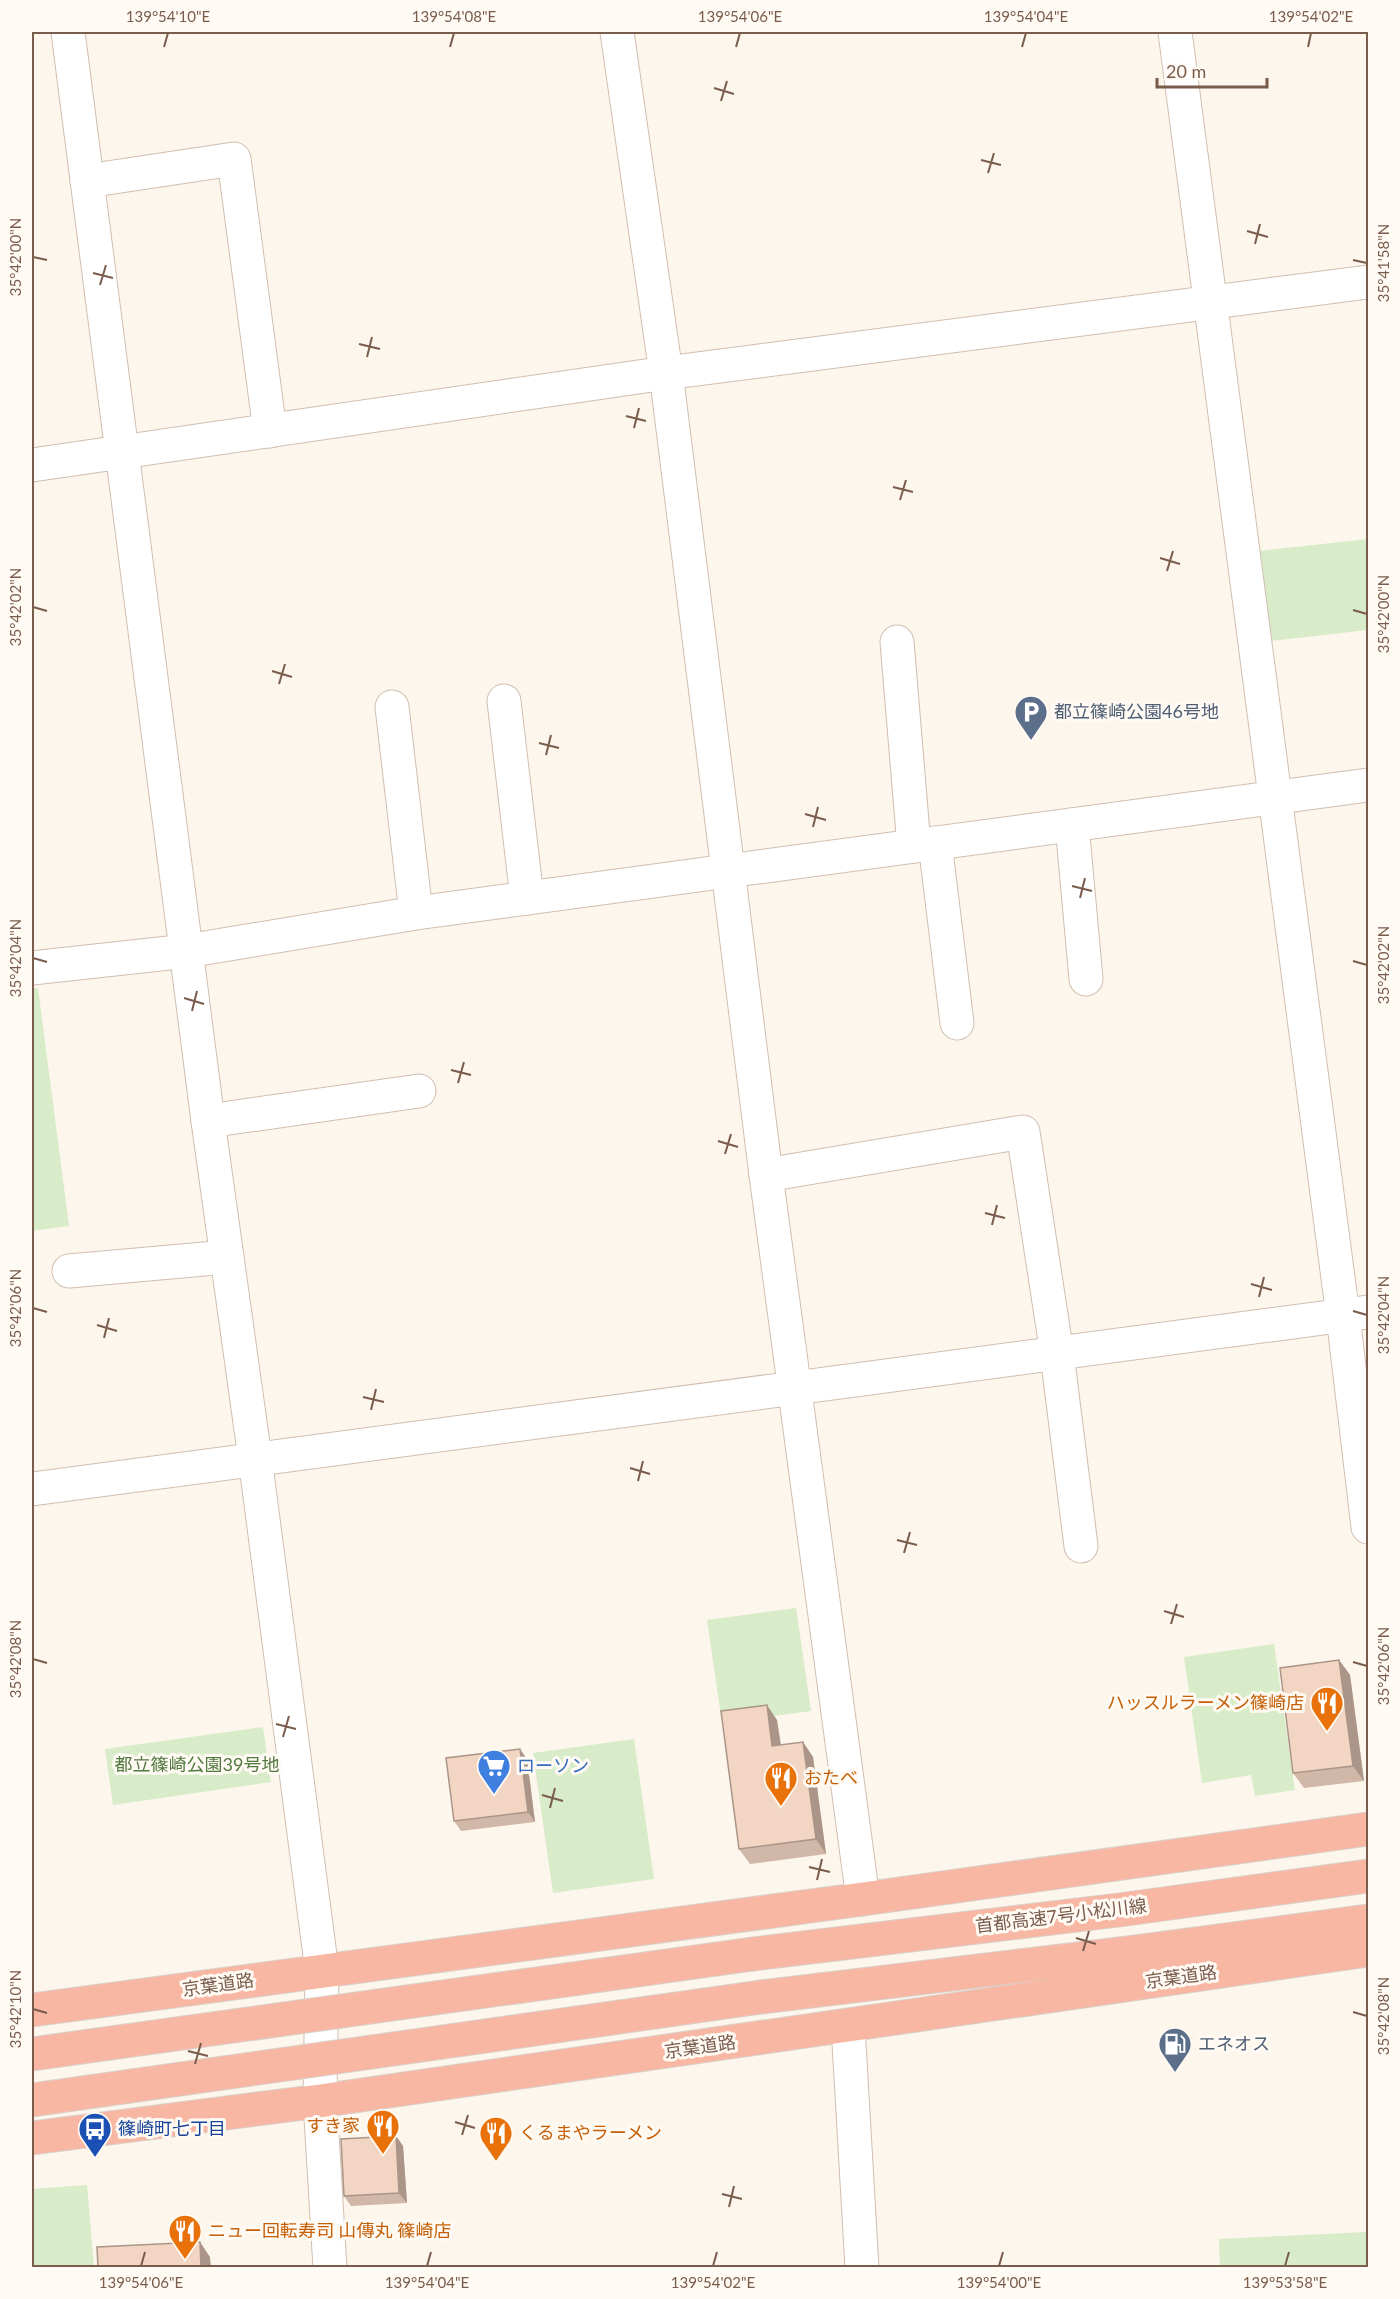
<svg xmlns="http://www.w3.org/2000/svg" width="1400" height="2299" font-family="Lato,'Noto Sans JP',sans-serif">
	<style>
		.green { fill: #d8ecc9 }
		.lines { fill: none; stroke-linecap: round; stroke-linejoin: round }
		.minor-casing { stroke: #d1beb0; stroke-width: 35 }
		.highway-casing { stroke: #dad1cd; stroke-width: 35 }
		.minor { stroke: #fff; stroke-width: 33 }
		.highway { stroke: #f7b7a3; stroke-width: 33 }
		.highway-bridge-casing { stroke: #dad1cd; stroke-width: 35; stroke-linecap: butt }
		.highway-bridge { stroke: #f7b7a3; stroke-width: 33 }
		.wall { fill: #d1b7a8 }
		.shaded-wall { fill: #aa9588 }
		.building { fill: #f3d5c3; stroke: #aa9588; stroke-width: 1.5 }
		.ticks { fill: none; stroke: #7a5c4d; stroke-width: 2 }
		.labels { text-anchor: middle; stroke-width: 6; stroke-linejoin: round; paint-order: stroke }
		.service-label { font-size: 18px; fill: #4e5e75; stroke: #fffaf3; text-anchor: start }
		.food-label { font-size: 18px; fill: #c56008; stroke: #fffaf3; text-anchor: start }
		.park-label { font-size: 18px; fill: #537a41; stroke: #fffaf3 }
		.shop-label { font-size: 18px; fill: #366cbe; stroke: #fffaf3; text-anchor: start }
		.street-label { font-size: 18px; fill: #7a5c4d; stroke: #fffaf3 }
		.transit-label { font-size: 18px; fill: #164399; stroke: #fffaf3; text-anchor: start }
		.neatline { fill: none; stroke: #7a5c4d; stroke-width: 2 }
		.ticks-label { font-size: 15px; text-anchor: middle; fill: #7a5c4d }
	</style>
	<rect width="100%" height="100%" fill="#fdf6ec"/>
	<g class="green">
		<path d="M 1368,539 L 1368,630 L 1269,641 L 1258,551 Z"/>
		<path d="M 38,988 L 69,1226 L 32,1231 L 32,989 Z"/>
		<path d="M 796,1608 L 811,1711 L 722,1723 L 707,1620 Z"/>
		<path d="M 1274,1644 L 1295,1790 L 1255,1796 L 1251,1775 L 1202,1783 L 1184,1657 Z"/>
		<path d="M 263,1727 L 271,1782 L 113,1805 L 105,1749 Z"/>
		<path d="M 634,1739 L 654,1879 L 553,1893 L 533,1753 Z"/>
		<path d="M 87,2185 L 94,2267 L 32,2267 L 32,2189 Z"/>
		<path d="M 1368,2232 L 1368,2267 L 1220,2267 L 1219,2239 Z"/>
	</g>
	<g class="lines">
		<defs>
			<g id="minor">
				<path d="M 68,32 L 208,1121 L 255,1458 L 322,1971 L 320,2101 L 330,2268"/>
				<path d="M 617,32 L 666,373 L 766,1175 L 863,1899"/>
				<path d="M 1175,32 L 1343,1316 L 1368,1527"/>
				<path d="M 87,181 L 234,159 L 270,431"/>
				<path d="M 32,465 L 666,373 L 1368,282"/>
				<path d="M 897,642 L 914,846"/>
				<path d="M 504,701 L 527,898"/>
				<path d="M 392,707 L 416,913"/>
				<path d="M 1072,825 L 1086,979"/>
				<path d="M 935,843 L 957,1023"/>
				<path d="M 32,968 L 187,951 L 416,913 L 1368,785"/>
				<path d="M 208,1121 L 419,1091"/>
				<path d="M 766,1175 L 1023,1132 L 1057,1354 L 1081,1546"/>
				<path d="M 69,1271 L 227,1257"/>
				<path d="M 32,1489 L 1368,1312"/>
				<path d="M 848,2026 L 862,2268"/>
			</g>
			<g id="highway">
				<path d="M 753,1954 L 1119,1910 L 1368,1876"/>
				<path d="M 761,1997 L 1128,1953 L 1368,1921"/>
				<path d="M 32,2010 L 863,1899 L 1368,1829"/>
				<path d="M 32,2138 L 320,2101 L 1368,1950"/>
			</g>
		</defs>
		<use href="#minor" class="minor-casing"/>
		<use href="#highway" class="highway-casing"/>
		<use href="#minor" class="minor"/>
		<use href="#highway" class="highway"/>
		<defs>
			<g id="highway-bridge">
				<path d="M 32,2054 L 753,1954"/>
				<path d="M 32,2100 L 761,1997"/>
			</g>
		</defs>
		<use href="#highway-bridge" class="highway-bridge-casing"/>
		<use href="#highway-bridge" class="highway-bridge"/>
	</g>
	<g class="wall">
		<path d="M 1339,1660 L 1350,1675 L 1364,1781 L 1304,1788 L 1293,1773 Z"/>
		<path d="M 777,1720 L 781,1745 L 803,1742 L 813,1757 L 826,1854 L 750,1864 L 739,1849 Z"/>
		<path d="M 527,1759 L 535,1822 L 461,1831 L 454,1821 Z"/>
		<path d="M 396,2136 L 403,2146 L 407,2203 L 351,2206 L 344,2196 Z"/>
	</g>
	<g class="shaded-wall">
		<path d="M 1339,1660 L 1350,1675 L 1364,1781 L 1353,1766 Z"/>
		<path d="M 767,1705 L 777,1720 L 783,1761 L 772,1746 Z"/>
		<path d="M 803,1742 L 813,1757 L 826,1854 L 816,1839 Z"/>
		<path d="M 520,1749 L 527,1759 L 535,1822 L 528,1812 Z"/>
		<path d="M 396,2136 L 403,2146 L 407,2203 L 399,2193 Z"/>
		<path d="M 200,2242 L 210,2257 L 211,2268 L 201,2268 Z"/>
	</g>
	<g class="building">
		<path d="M 1339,1660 L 1353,1766 L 1293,1773 L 1280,1668 Z"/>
		<path d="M 767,1705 L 772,1746 L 803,1742 L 816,1839 L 739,1849 L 721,1711 Z"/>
		<path d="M 520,1749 L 528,1812 L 454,1821 L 446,1758 Z"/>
		<path d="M 396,2136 L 399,2193 L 344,2196 L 341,2139 Z"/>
		<path d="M 200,2242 L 201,2268 L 98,2268 L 97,2247 Z"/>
	</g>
	<path class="ticks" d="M 164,47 L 168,33M 450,47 L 454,33M 736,47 L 740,33M 1022,47 L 1026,33M 1308,47 L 1311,33M 714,88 L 734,94M 721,101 L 727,81M 981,160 L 1001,165M 988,173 L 994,153M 1247,231 L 1268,237M 1255,244 L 1260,224M 33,257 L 47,260M 1353,260 L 1367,263M 93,273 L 113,278M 100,285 L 106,265M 359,344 L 380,349M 367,357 L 372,337M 626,416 L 646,421M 634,428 L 639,408M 893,487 L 913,492M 900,500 L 906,480M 1160,558 L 1180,564M 1167,571 L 1173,551M 33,607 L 47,611M 1353,610 L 1367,614M 272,671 L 292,677M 279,684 L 285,664M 539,743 L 559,748M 546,755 L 551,735M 805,814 L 826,820M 813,827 L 818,807M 1072,886 L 1092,891M 1080,898 L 1085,878M 33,958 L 47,962M 1353,961 L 1367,965M 184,998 L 204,1004M 192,1011 L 197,991M 451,1070 L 471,1075M 458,1083 L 464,1062M 718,1141 L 738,1147M 725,1154 L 731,1134M 985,1213 L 1005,1218M 992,1225 L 997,1205M 1251,1284 L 1272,1290M 1259,1297 L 1264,1277M 33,1308 L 47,1312M 1353,1311 L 1367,1315M 97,1325 L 117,1331M 104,1338 L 109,1318M 363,1397 L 384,1402M 371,1410 L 376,1389M 630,1468 L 650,1474M 638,1481 L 643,1461M 897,1540 L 917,1545M 904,1553 L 910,1532M 1164,1611 L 1184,1617M 1171,1624 L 1177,1604M 33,1659 L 47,1663M 1353,1662 L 1367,1666M 276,1724 L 296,1729M 283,1737 L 289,1716M 542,1795 L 563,1801M 550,1808 L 555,1788M 809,1867 L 830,1872M 817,1880 L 822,1859M 1076,1938 L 1096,1944M 1083,1951 L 1089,1931M 33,2009 L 47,2013M 1353,2012 L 1367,2016M 188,2051 L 208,2056M 195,2064 L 201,2043M 455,2122 L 475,2128M 462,2135 L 468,2115M 722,2194 L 742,2199M 729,2207 L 734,2186M 141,2266 L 145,2252M 427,2266 L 431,2252M 713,2266 L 717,2252M 999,2266 L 1003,2252M 1285,2266 L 1289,2252"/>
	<defs>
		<symbol id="parking-pin" viewBox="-11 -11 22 30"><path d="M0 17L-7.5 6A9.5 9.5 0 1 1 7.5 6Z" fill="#5c6f8a" stroke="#fffaf3"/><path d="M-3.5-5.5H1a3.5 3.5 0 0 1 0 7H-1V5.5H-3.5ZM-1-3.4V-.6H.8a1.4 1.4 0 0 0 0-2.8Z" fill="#fff"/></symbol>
		<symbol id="restaurant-pin" viewBox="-11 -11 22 30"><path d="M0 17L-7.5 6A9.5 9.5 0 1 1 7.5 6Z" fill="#e8710a" stroke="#fffaf3"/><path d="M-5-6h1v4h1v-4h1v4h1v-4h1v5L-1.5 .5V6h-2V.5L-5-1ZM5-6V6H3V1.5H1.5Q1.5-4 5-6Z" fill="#fff"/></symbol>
		<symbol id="supermarket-pin" viewBox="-11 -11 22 30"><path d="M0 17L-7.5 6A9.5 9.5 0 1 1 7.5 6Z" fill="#3f7fe0" stroke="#fffaf3"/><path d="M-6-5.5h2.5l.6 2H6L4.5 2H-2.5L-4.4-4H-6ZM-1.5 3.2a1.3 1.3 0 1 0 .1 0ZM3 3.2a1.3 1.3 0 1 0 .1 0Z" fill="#fff"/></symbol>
		<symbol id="fuel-pin" viewBox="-11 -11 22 30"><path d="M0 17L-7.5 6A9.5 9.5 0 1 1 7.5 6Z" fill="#5c6f8a" stroke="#fffaf3"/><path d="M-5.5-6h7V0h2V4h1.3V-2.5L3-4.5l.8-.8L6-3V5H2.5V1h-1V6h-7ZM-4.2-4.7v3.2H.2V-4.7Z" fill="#fff"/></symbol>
		<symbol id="bus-pin" viewBox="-11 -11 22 30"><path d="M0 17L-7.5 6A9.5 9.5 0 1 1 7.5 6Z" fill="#1a4fb4" stroke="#fffaf3"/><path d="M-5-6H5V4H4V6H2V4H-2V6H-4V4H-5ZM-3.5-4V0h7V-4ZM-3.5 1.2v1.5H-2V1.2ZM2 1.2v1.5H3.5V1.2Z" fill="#fff"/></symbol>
	</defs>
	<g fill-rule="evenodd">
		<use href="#parking-pin" x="1012" y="693" width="38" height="52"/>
		<use href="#restaurant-pin" x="1308" y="1684" width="38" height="52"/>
		<use href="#supermarket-pin" x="475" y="1747" width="38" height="52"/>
		<use href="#restaurant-pin" x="762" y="1759" width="38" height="52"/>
		<use href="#fuel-pin" x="1156" y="2025" width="38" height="52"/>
		<use href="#restaurant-pin" x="364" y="2107" width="38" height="52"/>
		<use href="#bus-pin" x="76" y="2110" width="38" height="52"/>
		<use href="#restaurant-pin" x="477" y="2114" width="38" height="52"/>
		<use href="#restaurant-pin" x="166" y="2212" width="38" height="52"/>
	</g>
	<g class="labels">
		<g class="service-label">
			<text x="1054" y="718">都立篠崎公園46号地</text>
			<text x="1198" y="2050">エネオス</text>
		</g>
		<g class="food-label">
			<text x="1304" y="1709" text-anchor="end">ハッスルラーメン篠崎店</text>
			<text x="804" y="1784">おたべ</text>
			<text x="360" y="2132" text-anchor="end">すき家</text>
			<text x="519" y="2139">くるまやラーメン</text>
			<text x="208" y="2237">ニュー回転寿司 山傳丸 篠崎店</text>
		</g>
		<g class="park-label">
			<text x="197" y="1771">都立篠崎公園39号地</text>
		</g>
		<g class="shop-label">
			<text x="517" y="1772">ローソン</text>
		</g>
		<g class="street-label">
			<text transform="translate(1061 1916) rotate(-7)" y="6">首都高速7号小松川線</text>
			<text transform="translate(1181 1977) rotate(-8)" y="6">京葉道路</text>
			<text transform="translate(218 1985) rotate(-8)" y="6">京葉道路</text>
			<text transform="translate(700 2047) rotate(-8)" y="6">京葉道路</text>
		</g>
		<g class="transit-label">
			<text x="118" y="2135">篠崎町七丁目</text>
		</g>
	</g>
	<rect width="1400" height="2299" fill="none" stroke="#fffaf3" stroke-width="66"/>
	<path d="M1157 78v9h110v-9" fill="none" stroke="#7a5c4d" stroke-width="3"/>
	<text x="1166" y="78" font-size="18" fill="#7a5c4d" stroke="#fffaf3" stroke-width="4.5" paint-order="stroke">20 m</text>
	<rect x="33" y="33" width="1334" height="2233" class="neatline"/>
	<g class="ticks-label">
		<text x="168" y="22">139°54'10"E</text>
		<text x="454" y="22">139°54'08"E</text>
		<text x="740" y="22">139°54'06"E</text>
		<text x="1026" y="22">139°54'04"E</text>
		<text x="1311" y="22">139°54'02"E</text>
		<text transform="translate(16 257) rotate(-90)" y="5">35°42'00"N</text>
		<text transform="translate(1384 263) rotate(-90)" y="5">35°41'58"N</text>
		<text transform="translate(16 607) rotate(-90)" y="5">35°42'02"N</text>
		<text transform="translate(1384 614) rotate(-90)" y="5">35°42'00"N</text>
		<text transform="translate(16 958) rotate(-90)" y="5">35°42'04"N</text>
		<text transform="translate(1384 965) rotate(-90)" y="5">35°42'02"N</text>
		<text transform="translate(16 1308) rotate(-90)" y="5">35°42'06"N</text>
		<text transform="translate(1384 1315) rotate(-90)" y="5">35°42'04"N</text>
		<text transform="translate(16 1659) rotate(-90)" y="5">35°42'08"N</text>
		<text transform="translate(1384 1666) rotate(-90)" y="5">35°42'06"N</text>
		<text transform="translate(16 2009) rotate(-90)" y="5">35°42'10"N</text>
		<text transform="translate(1384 2016) rotate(-90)" y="5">35°42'08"N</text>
		<text x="141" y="2288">139°54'06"E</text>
		<text x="427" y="2288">139°54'04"E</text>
		<text x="713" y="2288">139°54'02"E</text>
		<text x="999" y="2288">139°54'00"E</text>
		<text x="1285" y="2288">139°53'58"E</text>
	</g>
</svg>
